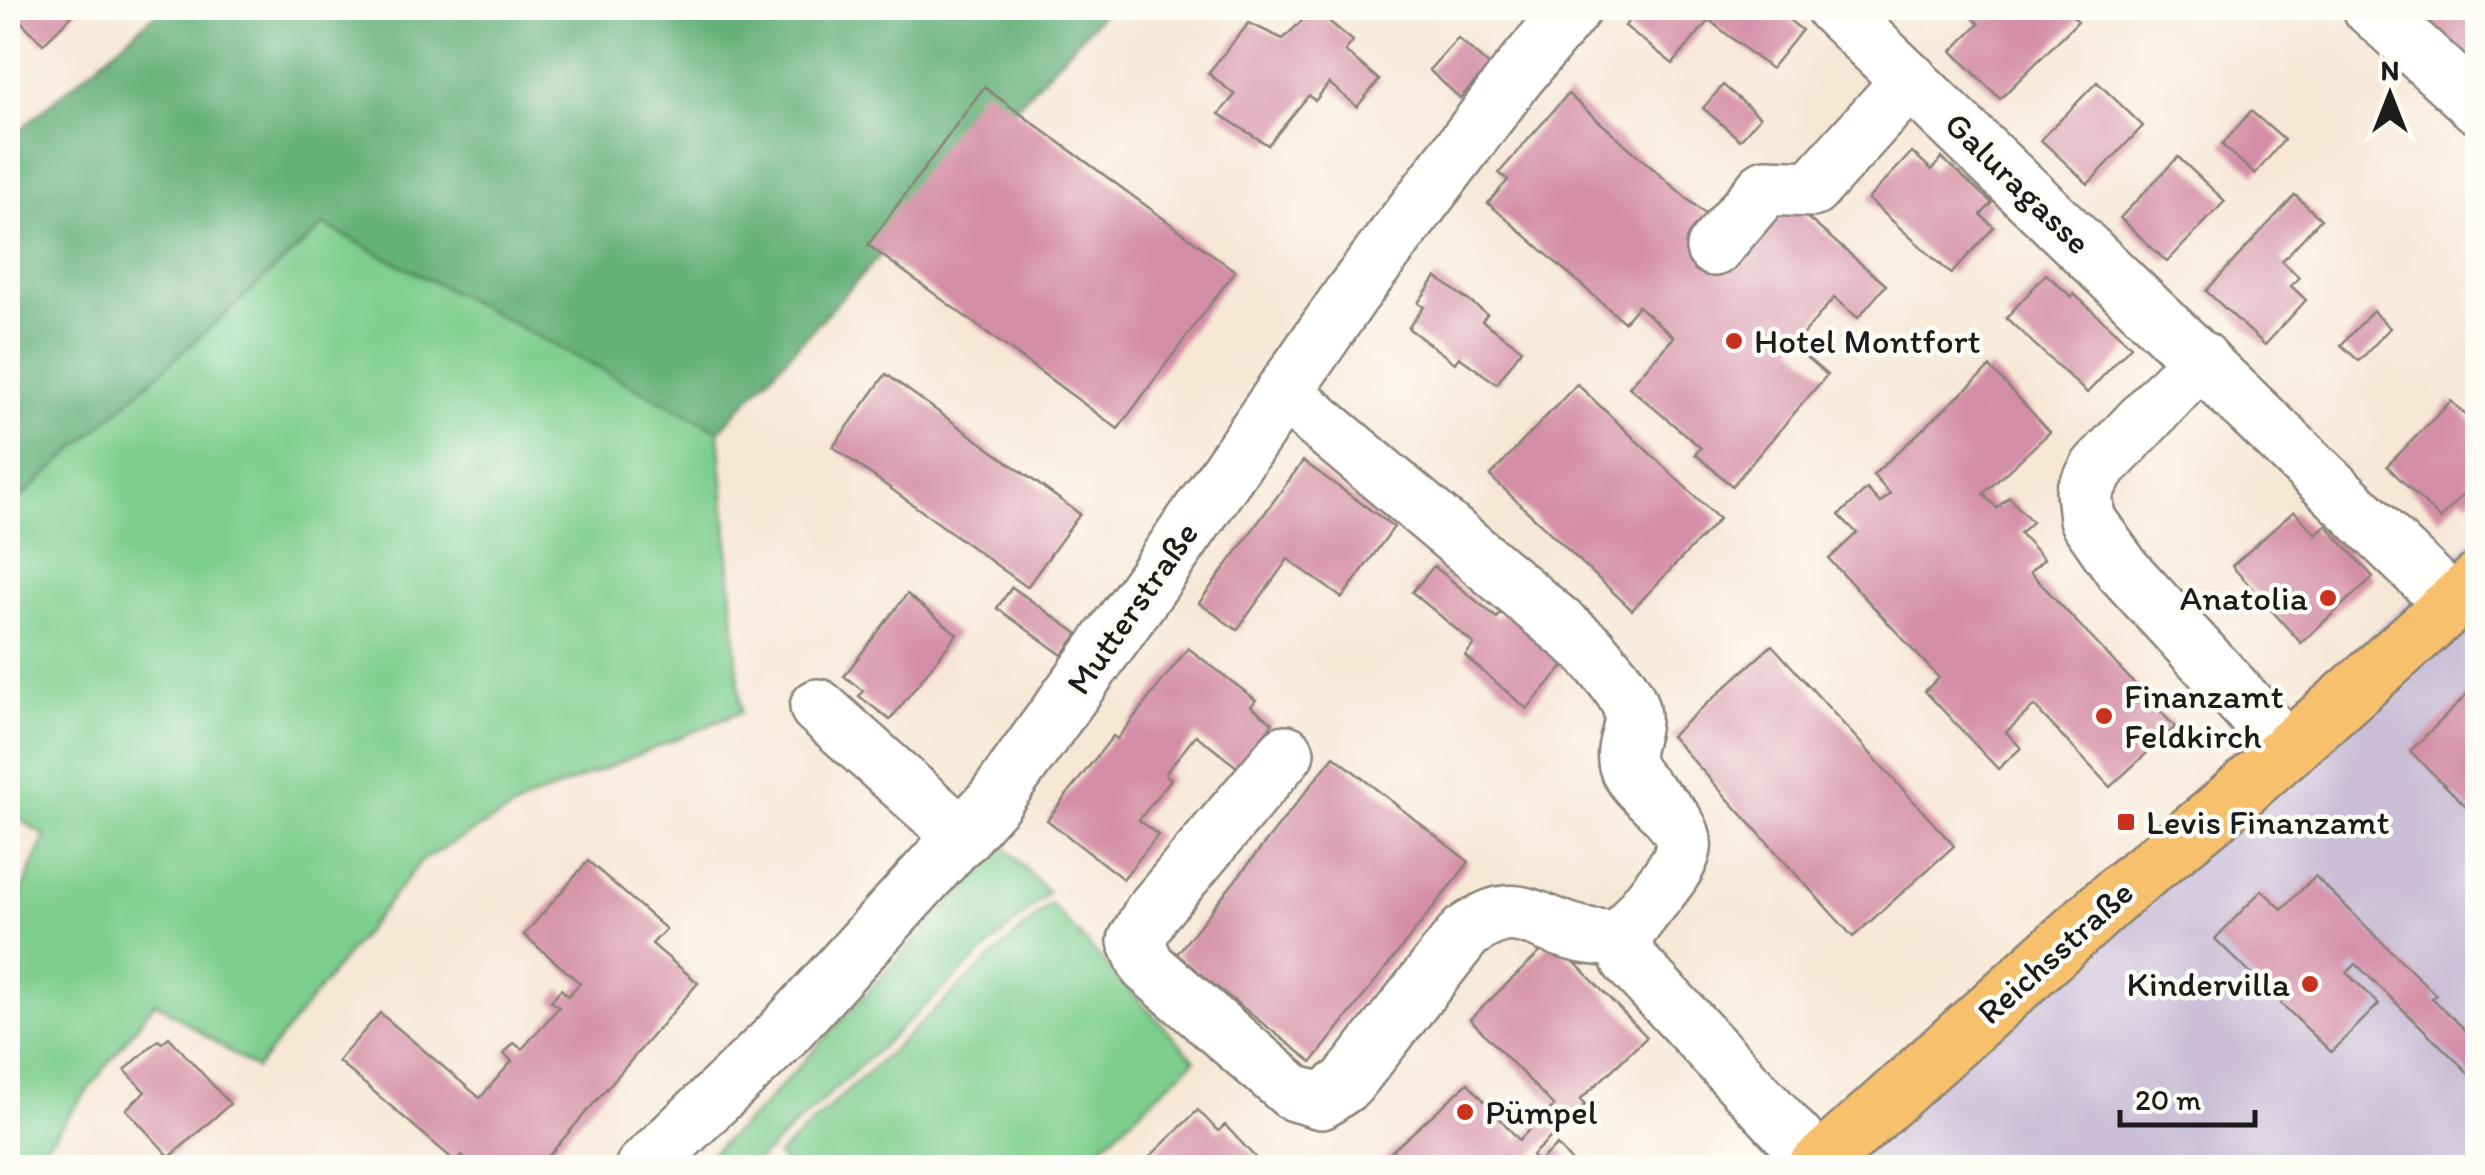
<svg xmlns="http://www.w3.org/2000/svg" width="2485" height="1175" font-family="Itim,sans-serif">
	<style>
		.industrial { fill: #cabfd7 }
		.green { fill: #7ece8e; stroke: #4d7555; stroke-width: 2.5 }
		.forest { fill: #66b179; stroke: #41664a; stroke-width: 2.5 }
		.building { fill: #d48da6 }
		.lines { fill: none; stroke-linecap: round; stroke-linejoin: round }
		.minor-casing { stroke: #8a8279; stroke-width: 60 }
		.major-casing { stroke: #8a8279; stroke-width: 60 }
		.minor { stroke: #fff; stroke-width: 55 }
		.major { stroke: #f7c06c; stroke-width: 55 }
		.poi-dot { fill: #c8321e; stroke: #fdfcf7; stroke-width: 4 }
		.labels { text-anchor: middle; stroke-width: 9; stroke-linejoin: round; paint-order: stroke }
		.street-label { font-size: 35px; fill: #1c1c1c; stroke: #fdfcf7 }
		.poi-label { font-size: 35px; fill: #1c1c1c; stroke: #fdfcf7; text-anchor: start }
	</style>
	<rect width="100%" height="100%" fill="#fdfcf7"/>
	<filter id="ink" filterUnits="userSpaceOnUse"><feTurbulence type="fractalNoise" baseFrequency=".01" numOctaves="2"/><feDisplacementMap in="SourceGraphic" scale="20" xChannelSelector="R" yChannelSelector="G"/><feConvolveMatrix kernelMatrix="1 2 1 2 8 2 1 2 1" color-interpolation-filters="sRGB"/></filter>
	<filter id="wash" filterUnits="userSpaceOnUse"><feTurbulence type="fractalNoise" baseFrequency=".0048" numOctaves="4" result="noise"/><feDisplacementMap in="SourceGraphic" scale="40" xChannelSelector="R" yChannelSelector="G"/><feGaussianBlur stdDeviation="2.25" result="paint"/><feColorMatrix in="noise" values="0 0 0 0 0 0 0 0 0 0 0 0 0 0 0 0 0 1.4 0 .05"/><feComposite in="paint" operator="in"/></filter>
	<g filter="url(#wash)">
		<rect width="100%" height="100%" fill="#f7e8d6"/>
		<path class="industrial" d="M 2477,534 L 2477,1167 L 1791,1168 L 2434,577 Z"/>
		<g class="green">
			<path d="M 324,225 L 719,431 L 741,712 L 531,799 L 421,861 L 256,1069 L 155,1002 L 54,1135 L 25,1167 L 8,1147 L 8,926 L 45,836 L 8,811 L 8,509 Z"/>
			<path d="M 1003,845 L 1048,893 L 750,1167 L 696,1167 L 757,1112 Z"/>
			<path d="M 1050,904 L 1195,1060 L 1079,1167 L 788,1167 L 777,1156 Z"/>
		</g>
		<path class="forest" d="M 163,8 L 1107,8 L 719,431 L 324,225 L 8,509 L 8,140 Z"/>
		<g id="blocks">
			<g class="building">
				<path d="M 8,8 L 80,8 L 43,44 Z"/>
				<path d="M 1639,8 L 1773,8 L 1802,30 L 1771,69 L 1709,20 L 1673,64 L 1625,26 Z"/>
				<path d="M 1962,8 L 2064,8 L 2078,21 L 2000,99 L 1952,51 L 1979,24 Z"/>
				<path d="M 2402,8 L 2478,8 L 2478,80 Z"/>
				<path d="M 1314,9 L 1353,41 L 1345,51 L 1379,80 L 1357,107 L 1329,83 L 1315,101 L 1309,95 L 1268,145 L 1219,114 L 1235,95 L 1208,73 L 1249,23 L 1283,39 Z"/>
				<path d="M 1458,38 L 1490,66 L 1460,98 L 1429,70 Z"/>
				<path d="M 2097,82 L 2143,126 L 2088,184 L 2041,140 Z"/>
				<path d="M 1723,85 L 1760,117 L 1740,140 L 1703,108 Z"/>
				<path d="M 984,87 L 1235,271 L 1118,429 L 868,245 Z"/>
				<path d="M 1568,94 L 1716,224 L 1783,197 L 1886,285 L 1858,318 L 1834,298 L 1793,346 L 1827,375 L 1732,486 L 1695,454 L 1701,448 L 1629,387 L 1674,337 L 1638,306 L 1624,322 L 1488,203 L 1508,180 L 1499,173 Z"/>
				<path d="M 2251,111 L 2284,140 L 2255,174 L 2222,145 Z"/>
				<path d="M 1912,152 L 1932,170 L 1942,158 L 1992,203 L 1981,215 L 1994,227 L 1951,274 L 1868,199 Z"/>
				<path d="M 2178,157 L 2225,201 L 2167,262 L 2120,218 Z"/>
				<path d="M 2295,195 L 2321,219 L 2282,261 L 2299,277 L 2291,286 L 2306,300 L 2265,345 L 2206,291 Z"/>
				<path d="M 2046,274 L 2072,297 L 2074,294 L 2131,346 L 2087,393 L 2006,318 Z"/>
				<path d="M 1436,277 L 1487,314 L 1482,321 L 1522,349 L 1497,384 L 1459,357 L 1455,363 L 1408,328 L 1424,307 L 1418,303 Z"/>
				<path d="M 2373,311 L 2390,328 L 2359,361 L 2341,345 Z"/>
				<path d="M 1990,367 L 2050,432 L 1983,494 L 1997,508 L 2009,497 L 2032,522 L 2020,533 L 2044,559 L 2030,572 L 2175,727 L 2110,787 L 2034,706 L 2006,732 L 2021,748 L 1998,769 L 1925,691 L 1939,678 L 1829,559 L 1857,533 L 1839,515 L 1867,489 L 1880,503 L 1890,494 L 1873,475 Z"/>
				<path d="M 886,374 L 1080,514 L 1027,587 L 833,447 Z"/>
				<path d="M 1577,384 L 1719,519 L 1632,610 L 1490,476 Z"/>
				<path d="M 2451,401 L 2478,427 L 2478,491 L 2468,501 L 2462,496 L 2440,519 L 2387,466 Z"/>
				<path d="M 1303,461 L 1394,527 L 1342,598 L 1288,559 L 1237,630 L 1199,603 Z"/>
				<path d="M 2294,511 L 2316,534 L 2326,525 L 2373,577 L 2301,643 L 2232,566 Z"/>
				<path d="M 1434,566 L 1497,618 L 1509,604 L 1572,656 L 1527,709 L 1465,656 L 1474,644 L 1412,592 Z"/>
				<path d="M 1012,587 L 1078,634 L 1062,655 L 997,608 Z"/>
				<path d="M 907,594 L 957,634 L 890,720 L 859,696 L 863,691 L 844,676 Z"/>
				<path d="M 1772,645 L 1954,846 L 1853,937 L 1671,736 Z"/>
				<path d="M 1188,648 L 1256,700 L 1251,706 L 1273,723 L 1238,768 L 1196,735 L 1165,774 L 1171,779 L 1139,820 L 1158,835 L 1123,879 L 1047,820 L 1113,736 L 1117,739 Z"/>
				<path d="M 2473,689 L 2478,694 L 2478,818 L 2410,751 Z"/>
				<path d="M 1334,756 L 1469,862 L 1312,1062 L 1176,955 Z"/>
				<path d="M 588,861 L 666,929 L 652,944 L 698,983 L 538,1168 L 476,1168 L 462,1155 L 456,1162 L 338,1061 L 380,1013 L 480,1098 L 512,1061 L 504,1054 L 514,1043 L 522,1049 L 559,1007 L 551,1001 L 561,989 L 568,996 L 580,983 L 524,935 Z"/>
				<path d="M 2315,876 L 2436,995 L 2432,998 L 2478,1042 L 2478,1082 L 2356,964 L 2347,973 L 2379,1004 L 2331,1052 L 2215,939 L 2262,890 L 2282,909 Z"/>
				<path d="M 1553,940 L 1647,1037 L 1580,1100 L 1585,1105 L 1532,1155 L 1538,1162 L 1557,1145 L 1577,1168 L 1373,1168 L 1468,1083 L 1519,1140 L 1554,1106 L 1470,1019 Z"/>
				<path d="M 169,1037 L 230,1104 L 170,1157 L 126,1109 L 145,1092 L 125,1070 L 158,1040 L 162,1043 Z"/>
				<path d="M 1198,1110 L 1218,1131 L 1225,1125 L 1265,1168 L 1138,1168 Z"/>
			</g>
		</g>
	</g>
	<g filter="url(#ink)">
		<use href="#blocks" fill-opacity="0" stroke="#8a8279" stroke-width="2.5"/>
		<g class="lines">
			<defs>
				<g id="minor">
					<path d="M 1834,8 L 2452,603"/>
					<path d="M 2371,8 L 2478,106"/>
					<path d="M 1714,248 L 1766,187 L 1812,189 L 1910,80"/>
					<path d="M 2201,359 L 2098,468 L 2084,492 L 2087,519 L 2122,569 L 2288,750"/>
					<path d="M 1283,392 L 1590,650 C 1603,667 1630,692 1632,715 C 1634,732 1620,751 1628,768 C 1639,795 1688,817 1683,849 C 1679,874 1638,911 1623,939 L 1629,960 L 1819,1164"/>
					<path d="M 818,707 L 963,837"/>
					<path d="M 1286,753 L 1152,912 L 1136,941 L 1147,966 L 1294,1093 L 1321,1101 L 1347,1083 L 1465,933 C 1514,897 1526,919 1575,933 C 1591,938 1607,938 1623,939"/>
					<path d="M 643,1168 L 776,1041 L 994,801 L 1145,592 L 1351,295 L 1516,77 L 1573,8"/>
				</g>
				<path id="major" d="M 1815,1168 L 2124,888 L 2214,815 L 2478,581"/>
			</defs>
			<use href="#minor" class="minor-casing"/>
			<use href="#major" class="major-casing"/>
			<use href="#minor" class="minor"/>
			<use href="#major" class="major"/>
		</g>
	</g>
	<g class="poi-dot">
		<circle cx="1734" cy="341" r="10"/>
		<circle cx="2328" cy="598" r="10"/>
		<circle cx="2104" cy="716" r="10"/>
		<rect x="2116" y="812" width="20" height="20" rx="5"/>
		<circle cx="2310" cy="984" r="10"/>
		<circle cx="1465" cy="1112" r="10"/>
	</g>
	<g class="labels">
		<g class="street-label">
			<text transform="translate(2018 183) rotate(44)" y="12">Galuragasse</text>
			<text transform="translate(1132 608) rotate(-55)" y="12">Mutterstraße</text>
			<text transform="translate(2055 952) rotate(-42)" y="12">Reichsstraße</text>
		</g>
		<g class="poi-label">
			<text x="1754" y="353">Hotel Montfort</text>
			<text x="2308" y="610" text-anchor="end">Anatolia</text>
			<text x="2124" y="708">Finanzamt<tspan x="2124" dy="40">Feldkirch</tspan></text>
			<text x="2146" y="834">Levis Finanzamt</text>
			<text x="2290" y="996" text-anchor="end">Kindervilla</text>
			<text x="1485" y="1124">Pümpel</text>
		</g>
	</g>
	<rect width="2485" height="1175" fill="none" stroke="#fdfcf7" stroke-width="40"/>
	<g transform="translate(2390 95)" stroke="#fdfcf7" stroke-width="8" paint-order="stroke">
	<path d="M0-8L18 38L0 25L-18 38Z" fill="#1c1c1c"/>
	<text y="-15" font-size="28" font-weight="bold" text-anchor="middle" fill="#1c1c1c">N</text>
	</g>
	<path d="M2120 1110v15h135v-15" fill="none" stroke="#1c1c1c" stroke-width="5"/>
	<text x="2135" y="1110" font-size="30" fill="#1c1c1c" stroke="#fdfcf7" stroke-width="8" paint-order="stroke">20 m</text>
</svg>
